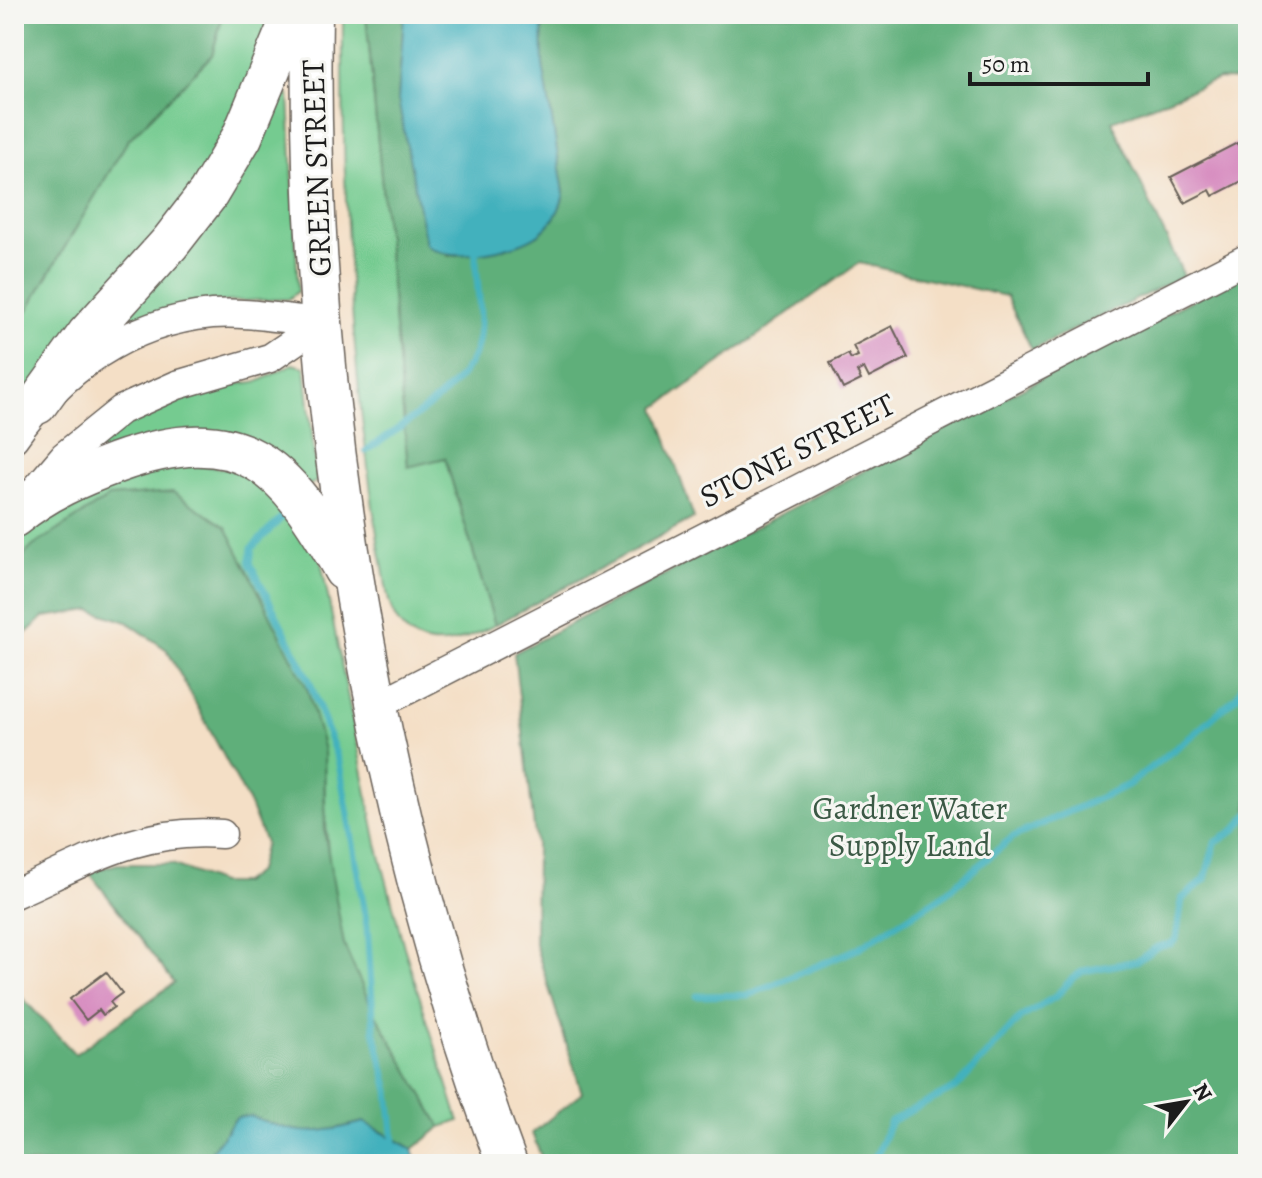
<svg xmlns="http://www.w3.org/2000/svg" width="1262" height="1178" font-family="Alegreya,serif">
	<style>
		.green { fill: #74cb90; stroke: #487456; stroke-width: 2 }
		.forest { fill: #5faf7a; stroke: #3e664b; stroke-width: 2 }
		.water { fill: #42b1bd; stroke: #2f666c; stroke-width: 2 }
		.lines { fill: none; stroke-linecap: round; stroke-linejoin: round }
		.stream { stroke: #42b1bd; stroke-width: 7 }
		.building { fill: #d88fc1 }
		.minor-casing { stroke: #686058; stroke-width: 31 }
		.highway-casing { stroke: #686058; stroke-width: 43 }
		.minor { stroke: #fff; stroke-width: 28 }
		.highway { stroke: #fff; stroke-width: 40 }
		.labels { text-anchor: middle; stroke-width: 6; stroke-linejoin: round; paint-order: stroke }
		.street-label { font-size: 32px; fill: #1c1c1c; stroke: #f6f6f2 }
		.park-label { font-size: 32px; fill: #3b5945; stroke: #f6f6f2 }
	</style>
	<rect width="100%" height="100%" fill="#f6f6f2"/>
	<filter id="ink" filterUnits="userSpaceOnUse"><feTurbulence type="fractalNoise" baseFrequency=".0125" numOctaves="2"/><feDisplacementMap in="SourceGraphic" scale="16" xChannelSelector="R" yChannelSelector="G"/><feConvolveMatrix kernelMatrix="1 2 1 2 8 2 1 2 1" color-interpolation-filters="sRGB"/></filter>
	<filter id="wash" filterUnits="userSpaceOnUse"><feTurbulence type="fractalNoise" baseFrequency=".006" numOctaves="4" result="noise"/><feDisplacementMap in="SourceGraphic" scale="32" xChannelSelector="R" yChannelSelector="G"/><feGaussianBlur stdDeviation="1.8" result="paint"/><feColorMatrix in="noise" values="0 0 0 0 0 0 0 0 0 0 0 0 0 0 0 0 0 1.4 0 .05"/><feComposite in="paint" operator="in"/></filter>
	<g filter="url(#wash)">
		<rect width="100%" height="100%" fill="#f4dfc6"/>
		<g class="green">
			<path d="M 223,14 L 278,14 L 210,176 L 51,360 L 14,415 L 14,333 L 128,140 L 212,55 Z"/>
			<path d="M 343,14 L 366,14 L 408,466 L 445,458 L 495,625 C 466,640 427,657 401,626 C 386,609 386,579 381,557 C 372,511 368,465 362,419 C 347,284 342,149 343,14 Z"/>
			<path d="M 282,94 L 289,95 L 298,291 L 289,299 L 216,302 L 122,328 L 117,321 Z"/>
			<path d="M 292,364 L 305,367 L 317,481 L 308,486 L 291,468 L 89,459 L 96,439 L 123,421 L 202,389 L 260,381 Z"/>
			<path d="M 189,464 L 233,470 L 268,483 L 317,541 L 377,844 L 404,947 L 459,1121 L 441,1127 C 409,1071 361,1005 344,944 C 326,881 325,814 324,750 L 109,497 L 34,546 L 14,565 L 14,542 L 56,508 L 99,486 Z"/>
		</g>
		<g class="forest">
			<path d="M 14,14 L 223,14 L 212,55 L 128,140 L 14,333 Z"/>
			<path d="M 366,14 L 404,14 L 398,100 L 448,256 L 507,248 L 538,235 L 564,193 L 543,65 L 542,14 L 606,14 L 610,20 L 628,21 L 643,14 L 1248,14 L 1248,80 L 1219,79 L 1112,121 L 1184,276 L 1032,350 L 1006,296 L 859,263 L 656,408 L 694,518 L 495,625 L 445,458 L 408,467 Z"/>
			<path d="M 1248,271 L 1248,1164 L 544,1164 L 532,1133 L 582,1093 L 535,944 L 536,845 L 514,653 Z"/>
			<path d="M 173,492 L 226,527 L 307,688 L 324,750 L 325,835 L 344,945 L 371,1006 L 441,1127 L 413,1149 L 364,1122 C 342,1127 312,1137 290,1132 C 269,1128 258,1115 236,1118 L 202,1164 L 14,1164 L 14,989 L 75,1054 L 174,983 L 89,872 L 117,864 L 172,864 L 220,883 L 242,883 L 258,871 L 265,843 L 250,805 L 167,650 L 127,622 L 91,610 L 44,617 L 14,644 L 14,565 L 33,546 L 109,497 Z"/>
		</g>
		<g class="water">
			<path d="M 404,14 L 542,14 L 543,65 L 564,193 C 561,209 552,224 539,234 C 516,251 448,264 426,245 L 398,100 Z"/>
			<path d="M 251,1116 C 299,1136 314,1135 364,1122 L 413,1149 L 418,1164 L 202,1164 L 236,1118 Z"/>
		</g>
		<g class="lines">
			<g class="stream">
				<path d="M 366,451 C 400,427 467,387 477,346 C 485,313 474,279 476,246"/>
				<path d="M 284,515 L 252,548 L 250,563 L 309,680 L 339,763 L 367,926 L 374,1030 L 389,1091 L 396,1164"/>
				<path d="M 697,996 L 748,995 L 855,950 L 942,896 L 1013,837 L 1128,785 L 1193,735 L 1238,695 L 1248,675"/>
				<path d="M 866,1164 L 876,1156 L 891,1121 L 957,1087 L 1020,1018 L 1055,997 L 1072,979 L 1083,971 L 1137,961 L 1157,947 L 1171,944 L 1176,939 L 1182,899 L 1205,879 L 1215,843 L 1235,830 L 1248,815"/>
			</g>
		</g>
		<g id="blocks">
			<g class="building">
				<path d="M 1237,143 L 1248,164 L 1248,178 L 1213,196 L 1210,190 L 1185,203 L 1171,177 Z"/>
				<path d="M 892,326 L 908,358 L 869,378 L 864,368 L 857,372 L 861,380 L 843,389 L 830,363 L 848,354 L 851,359 L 858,356 L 853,346 Z"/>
				<path d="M 106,972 L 122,993 L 110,1002 L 114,1007 L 103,1015 L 99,1010 L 86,1020 L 70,999 Z"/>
			</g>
		</g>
	</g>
	<g filter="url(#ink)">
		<use href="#blocks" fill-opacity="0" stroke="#686058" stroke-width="2"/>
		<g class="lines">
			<defs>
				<g id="minor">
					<path d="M 14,438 C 61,371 127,322 212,314 C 249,311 287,320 323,322"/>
					<path d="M 29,497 L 64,456 L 121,410 L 177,385 L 270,358 L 323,322"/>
					<path d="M 378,705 L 1248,258"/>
					<path d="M 14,894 C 86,862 141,827 222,834"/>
				</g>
				<g id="highway">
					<path d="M 312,14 C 305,399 373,803 507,1164"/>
					<path d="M 37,404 L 87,335 L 170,243 L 208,194 L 242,137 L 293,14"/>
					<path d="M 14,517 C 46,491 78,477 116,463 C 242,418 285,464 344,570"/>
				</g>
			</defs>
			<use href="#minor" class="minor-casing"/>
			<use href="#highway" class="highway-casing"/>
			<use href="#minor" class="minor"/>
			<use href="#highway" class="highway"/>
		</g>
	</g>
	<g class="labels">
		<g class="street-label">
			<text transform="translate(316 168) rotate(-92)" y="11">GREEN STREET</text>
			<text transform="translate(797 450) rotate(-27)" y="11">STONE STREET</text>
		</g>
		<g class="park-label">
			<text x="910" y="819">Gardner Water<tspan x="910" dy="37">Supply Land</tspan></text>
		</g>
	</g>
	<rect width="1262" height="1178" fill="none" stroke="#f6f6f2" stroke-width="48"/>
	<g transform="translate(1186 1102) rotate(59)" stroke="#f6f6f2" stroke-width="6" paint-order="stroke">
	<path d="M0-6L14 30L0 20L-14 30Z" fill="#1c1c1c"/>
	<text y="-12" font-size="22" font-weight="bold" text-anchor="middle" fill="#1c1c1c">N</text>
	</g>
	<path d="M970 72v12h178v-12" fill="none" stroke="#1c1c1c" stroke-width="4"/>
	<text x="982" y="72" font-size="24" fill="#1c1c1c" stroke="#f6f6f2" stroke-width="6" paint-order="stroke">50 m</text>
</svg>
